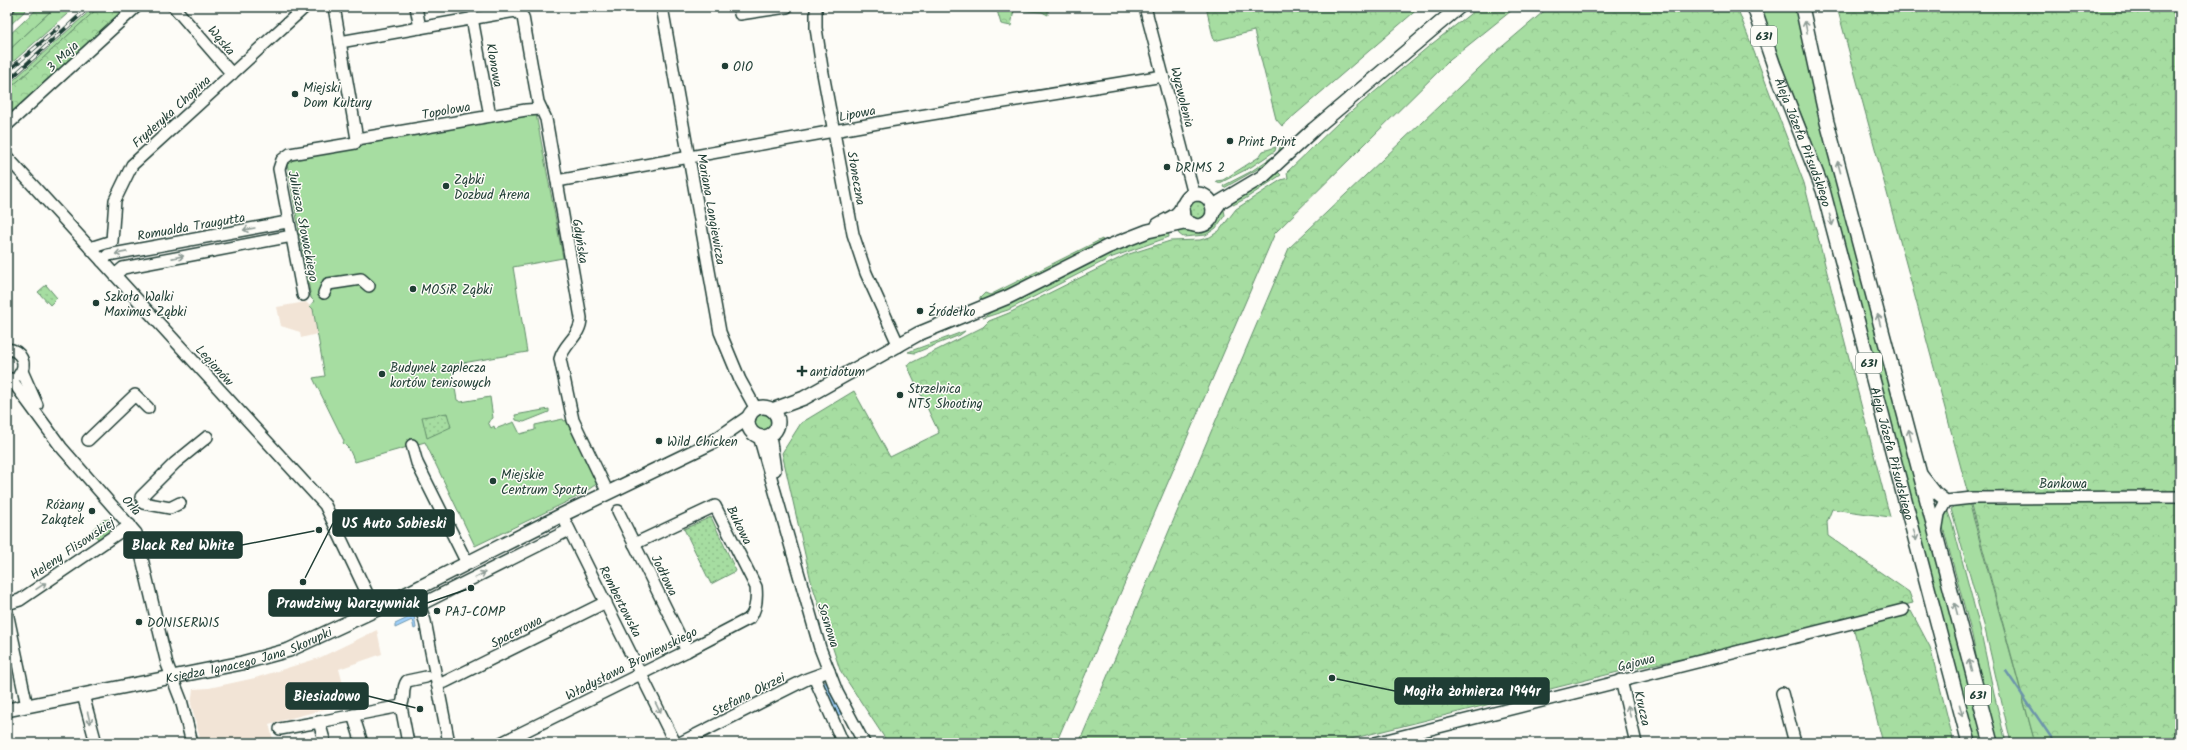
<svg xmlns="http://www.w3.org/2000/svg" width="2187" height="750" font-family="Kalam,sans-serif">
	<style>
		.built { fill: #f2e4d6 }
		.grass { fill: #a6dda1; stroke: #628d6a }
		.forest { fill: url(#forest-crowns); stroke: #628d6a }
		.park { fill: url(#park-dots); stroke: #628d6a }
		.water { fill: url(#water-ripples); stroke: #6c95ab }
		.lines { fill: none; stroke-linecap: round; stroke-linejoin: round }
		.stream { stroke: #6c95ab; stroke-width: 2.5 }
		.minor-casing { stroke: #1f3d34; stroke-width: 14 }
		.major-casing { stroke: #1f3d34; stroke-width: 16 }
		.minor { stroke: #fdfcf7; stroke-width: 11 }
		.major { stroke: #fdfcf7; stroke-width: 13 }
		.rail-casing { stroke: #1f3d34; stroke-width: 4 }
		.rail { stroke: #fdfcf7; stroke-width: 2.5; stroke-dasharray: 8; stroke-linecap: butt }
		.oneway { stroke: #8e9c96 }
		.poi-dot { fill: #1f3d34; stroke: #fdfcf7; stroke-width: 1.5 }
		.labels { text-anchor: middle; stroke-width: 3; stroke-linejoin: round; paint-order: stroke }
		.shield { fill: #fdfcf7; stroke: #62766e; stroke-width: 1 }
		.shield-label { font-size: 12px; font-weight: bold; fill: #1f3d34 }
		.street-label { font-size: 13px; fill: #1f3d34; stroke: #fdfcf7 }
		.poi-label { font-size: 13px; fill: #1f3d34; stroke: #fdfcf7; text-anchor: start }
		.leader { fill: none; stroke: #1f3d34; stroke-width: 1.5 }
		.callout-dot { fill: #1f3d34; stroke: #fdfcf7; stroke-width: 1.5 }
		.callout { fill: #1f3d34; stroke: #1f3d34; stroke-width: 1.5 }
		.callout-label { font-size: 14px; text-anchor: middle; font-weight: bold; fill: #fff }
	</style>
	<defs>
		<pattern id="forest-crowns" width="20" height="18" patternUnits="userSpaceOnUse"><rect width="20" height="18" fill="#a6dda1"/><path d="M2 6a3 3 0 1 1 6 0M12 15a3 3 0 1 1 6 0" fill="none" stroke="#8ebf8b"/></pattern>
		<pattern id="park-dots" width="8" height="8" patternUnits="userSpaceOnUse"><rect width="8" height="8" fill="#a6dda1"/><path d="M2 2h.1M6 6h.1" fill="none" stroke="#8ebf8b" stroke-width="1.8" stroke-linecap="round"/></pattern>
		<pattern id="water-ripples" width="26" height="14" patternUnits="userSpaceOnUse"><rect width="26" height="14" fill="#9fd0fb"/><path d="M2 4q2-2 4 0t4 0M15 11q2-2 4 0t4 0" fill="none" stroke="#81aacc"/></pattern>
	</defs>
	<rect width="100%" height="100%" fill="#fdfcf7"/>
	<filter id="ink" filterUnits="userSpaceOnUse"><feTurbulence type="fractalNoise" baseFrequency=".025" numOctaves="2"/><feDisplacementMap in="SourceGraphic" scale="8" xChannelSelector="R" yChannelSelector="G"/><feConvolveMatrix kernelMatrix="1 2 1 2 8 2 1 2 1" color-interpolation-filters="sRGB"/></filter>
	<g filter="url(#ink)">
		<g class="built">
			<path d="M 306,302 L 313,309 L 317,334 L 301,338 L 300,332 L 281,326 L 277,307 Z"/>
			<path d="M 377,630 L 382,654 L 339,669 L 348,703 L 269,724 L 274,743 L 201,743 L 191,704 L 193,689 L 209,688 L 255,678 L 319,658 Z"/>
		</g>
		<g class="grass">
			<path d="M 55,7 L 75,7 L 7,67 L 7,52 Z"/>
			<path d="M 94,7 L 99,7 L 7,91 L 7,86 Z"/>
			<path d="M 1761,7 L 1797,7 L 1986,743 L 1977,743 L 1971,725 L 1834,204 C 1813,137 1782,74 1761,7 Z"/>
			<path d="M 536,114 L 563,258 L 513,267 L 527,352 L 451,365 L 457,400 L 461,402 L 490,397 L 493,418 L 488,422 L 491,428 L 494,426 L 495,429 L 514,422 L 520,434 L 535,430 L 535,425 L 563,419 L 564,421 L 568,420 L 598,483 L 579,496 L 475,546 L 425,442 L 355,462 L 349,449 L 343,443 L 344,441 L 313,378 L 325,376 L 313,309 L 310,306 L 314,301 L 311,298 L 287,163 L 297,158 L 362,146 L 366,144 L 366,141 L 368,140 Z"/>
			<path d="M 1289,144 L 1270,162 L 1224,188 L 1223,186 L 1250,172 L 1278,153 L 1280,147 Z"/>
			<path d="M 1276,147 L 1275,151 L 1251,167 L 1220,183 L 1216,181 L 1223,180 L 1259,157 L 1263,151 Z"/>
			<path d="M 1277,171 L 1281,175 L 1245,199 L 1233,205 L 1230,199 Z"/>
			<path d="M 1223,205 L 1225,215 L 1216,228 L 1206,235 L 1183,237 L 1179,234 L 1177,228 Z"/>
			<path d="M 1168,230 L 1169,237 L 1110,258 L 1008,310 L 983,318 L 998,307 L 1102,254 Z"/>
			<path d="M 1102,239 L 1103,241 L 1096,246 L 1006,292 L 980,302 L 980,298 L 985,293 L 990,295 Z"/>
			<path d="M 965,331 L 960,335 L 915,353 L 908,352 Z"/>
			<path d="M 549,409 L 549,412 L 524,422 L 516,420 L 515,415 Z"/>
			<circle cx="764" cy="422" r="9"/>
			<path d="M 1969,502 L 2035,743 L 2011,743 L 1984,625 L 1951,509 L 1954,507 L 1954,505 Z"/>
			<path d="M 1947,509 L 1953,526 L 1980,628 L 1994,694 L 2006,743 L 1996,743 L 1984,696 L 1972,635 L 1943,527 L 1943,517 Z"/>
		</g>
		<g class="forest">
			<path d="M 16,7 L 29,7 L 7,28 L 7,16 Z"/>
			<path d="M 39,7 L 55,7 L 7,52 L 7,37 Z"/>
			<path d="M 99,7 L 130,7 L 7,120 L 7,91 Z"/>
			<path d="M 996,7 L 1048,7 L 1048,15 L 1042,12 L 1014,10 L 1011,26 L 1001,24 Z"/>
			<path d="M 1206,7 L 1420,7 L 1282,126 L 1276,119 L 1254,31 L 1214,41 Z"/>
			<path d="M 1479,7 L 1516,7 L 1450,60 L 1275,233 L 1056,743 L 888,743 L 840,670 L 811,581 L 782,453 L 801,423 L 854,391 L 890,457 L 939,433 L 907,365 L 983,327 L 989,321 L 1009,313 L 1126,255 L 1170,241 L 1200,240 L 1210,237 L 1219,231 L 1236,209 L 1281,180 L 1288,178 L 1287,172 L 1340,121 L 1428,47 Z"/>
			<path d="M 1549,7 L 1737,7 L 1804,183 L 1890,517 L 1832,509 L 1827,522 L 1828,536 L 1909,592 L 1913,603 L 1681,659 L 1630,669 L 1335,743 L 1079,743 L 1289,248 L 1497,51 Z"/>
			<path d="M 1837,7 L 2180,7 L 2180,743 L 2035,743 Z"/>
			<path d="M 1911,611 L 1930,647 L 1954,743 L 1883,743 L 1853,626 Z"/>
		</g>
		<g class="park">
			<circle cx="1197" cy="210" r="9"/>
			<path d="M 46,285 L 57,298 L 50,305 L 38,292 Z"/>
			<path d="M 447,413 L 451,427 L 427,438 L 422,417 Z"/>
			<path d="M 711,517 L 736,571 L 711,584 L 684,529 Z"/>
			<path d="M 109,519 L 114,525 L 114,528 L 98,539 L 91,531 L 103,520 Z"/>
		</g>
		<g class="water">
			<path d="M 414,615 L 416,628 L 414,629 L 412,620 L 395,628 L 395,624 Z"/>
			<path d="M 826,682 L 841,714 L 838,716 L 823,683 Z"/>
		</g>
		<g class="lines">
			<path class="stream" d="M 2006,671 L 2055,743"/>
			<defs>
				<g id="minor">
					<path d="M 174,7 L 232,74"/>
					<path d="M 416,7 L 420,28"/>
					<path d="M 496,7 L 498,14 L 516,11 L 523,17 L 538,102 L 546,119 L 581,318 C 581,336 564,343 560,359 L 573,420 L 608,493"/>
					<path d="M 662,7 L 720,332 L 740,380 L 756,409"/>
					<path d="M 739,7 L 740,14 L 787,7"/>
					<path d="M 816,7 L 816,28 L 822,68 L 853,234 L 866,273 L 899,346"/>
					<path d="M 1145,7 L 1194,195"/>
					<path d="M 7,9 L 9,7"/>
					<path d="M 472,18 L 490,116"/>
					<path d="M 340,42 L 498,14"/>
					<path d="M 7,125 L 136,7"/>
					<path d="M 357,139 L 526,110 L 541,109"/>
					<path d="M 7,157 L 325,505 L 375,610"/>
					<path d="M 557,181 L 889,121 L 1163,76"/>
					<path d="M 90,248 L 112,241 L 115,200 L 132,165 L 305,7"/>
					<path d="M 102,261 L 108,255 L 287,222"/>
					<path d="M 115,275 L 123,268 L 292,236"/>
					<path d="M 324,293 L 328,284 L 361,279 L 369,286"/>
					<path d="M 303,295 L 279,169 L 282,160 L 290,154 L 355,143 L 357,139 L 334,7"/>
					<path d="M 7,349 C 21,350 28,364 19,375"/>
					<path d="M 22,371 L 37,405"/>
					<path d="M 11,379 L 61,447 L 136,533 L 167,664 L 181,700 L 192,743"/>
					<path d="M 770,435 L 775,470"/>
					<path d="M 759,436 L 820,648 L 837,692 L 864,743"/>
					<path d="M 88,440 L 135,395 L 148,408"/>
					<path d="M 412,445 L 417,463 L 467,563"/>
					<path d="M 1921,474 L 1936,493 L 1946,501 L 1972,498 L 2180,497"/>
					<path d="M 141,497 L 175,463 L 207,437"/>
					<path d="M 143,503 L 170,508 L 180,503"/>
					<path d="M 618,511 L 687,651"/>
					<path d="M 562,515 L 675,743"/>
					<path d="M 1936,532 L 1939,514 L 1946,501"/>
					<path d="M 414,590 L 425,621 L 449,743"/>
					<path d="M 7,604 L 20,600 L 130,525"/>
					<path d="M 420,605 L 569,530"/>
					<path d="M 7,612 L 27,706"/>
					<path d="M 814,677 L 843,743"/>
					<path d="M 1621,680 L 1636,743"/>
					<path d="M 437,684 L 445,682 L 606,602"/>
					<path d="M 1782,693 L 1795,743"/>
					<path d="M 83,695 L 96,743"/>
					<path d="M 401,706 C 406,697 401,689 407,681 L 426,677"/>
					<path d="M 353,715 L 362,743"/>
					<path d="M 319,722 L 401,706 L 408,743"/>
					<path d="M 280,729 L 319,722 L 325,743"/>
					<path d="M 501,743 L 687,651 L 750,618 C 756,610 757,597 756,587 L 715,506 L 634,544"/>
					<path d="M 680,743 L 807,679 L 829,671"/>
					<path d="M 1375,743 L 1903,610"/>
				</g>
				<g id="major">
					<path id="s1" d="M 1754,7 L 1774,66 L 1823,190 L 1969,743"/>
					<path d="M 1802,7 L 1827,122 L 1991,743"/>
					<path d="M 1213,212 L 1220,202 L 1262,177 L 1314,129 L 1459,7"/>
					<path d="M 1158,225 C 1164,221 1171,219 1177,214 C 1185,207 1184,194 1198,194 C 1212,195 1218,213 1208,222 C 1200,229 1189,225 1183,218 L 1182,206"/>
					<circle cx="763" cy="422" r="15"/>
					<path d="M 772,410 L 804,398 L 918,334 L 1008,297 L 1107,247 L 1148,231 L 1184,223 L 1191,224"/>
					<path id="s2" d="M 7,710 L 242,663 L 289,650 L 375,610 L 562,515 L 713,442 L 749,417"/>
				</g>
			</defs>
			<use href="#minor" class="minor-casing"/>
			<use href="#major" class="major-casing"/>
			<use href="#minor" class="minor"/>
			<use href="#major" class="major"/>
			<defs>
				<g id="rail">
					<path d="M 7,72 L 59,27"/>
					<path d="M 7,82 L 89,7"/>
				</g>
			</defs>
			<use href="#rail" class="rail-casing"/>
			<use href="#rail" class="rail"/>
		</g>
		<defs><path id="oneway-shaft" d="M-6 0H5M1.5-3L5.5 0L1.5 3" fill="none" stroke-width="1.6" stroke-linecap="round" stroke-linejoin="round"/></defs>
		<g class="oneway">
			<use href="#oneway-shaft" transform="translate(1806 27) rotate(-101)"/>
			<use href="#oneway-shaft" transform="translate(1839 167) rotate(-105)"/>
			<use href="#oneway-shaft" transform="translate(1831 220) rotate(75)"/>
			<use href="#oneway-shaft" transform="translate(249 229) rotate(170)"/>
			<use href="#oneway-shaft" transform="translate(121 253) rotate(169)"/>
			<use href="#oneway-shaft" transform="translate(178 257) rotate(-11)"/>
			<use href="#oneway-shaft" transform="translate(1879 320) rotate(-105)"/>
			<use href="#oneway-shaft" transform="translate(1910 435) rotate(-104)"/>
			<use href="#oneway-shaft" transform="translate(1915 535) rotate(76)"/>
			<use href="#oneway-shaft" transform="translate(480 575) rotate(-27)"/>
			<use href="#oneway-shaft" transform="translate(41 586) rotate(-34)"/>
			<use href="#oneway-shaft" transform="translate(1956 609) rotate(-105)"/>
			<use href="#oneway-shaft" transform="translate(1970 665) rotate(-105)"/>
			<use href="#oneway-shaft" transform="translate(658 708) rotate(64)"/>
			<use href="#oneway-shaft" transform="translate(1961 710) rotate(75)"/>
			<use href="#oneway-shaft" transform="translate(1629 711) rotate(-103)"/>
			<use href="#oneway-shaft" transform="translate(89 718) rotate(76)"/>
		</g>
	</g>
	<g class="poi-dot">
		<circle cx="725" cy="66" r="4"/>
		<circle cx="295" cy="94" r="4"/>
		<circle cx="1230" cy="141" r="4"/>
		<circle cx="1167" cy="167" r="4"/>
		<circle cx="446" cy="186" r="4"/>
		<circle cx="413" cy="289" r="4"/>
		<circle cx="96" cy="303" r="4"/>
		<circle cx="920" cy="311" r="4"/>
		<path d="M800 365h4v4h4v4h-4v4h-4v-4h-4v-4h4z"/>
		<circle cx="382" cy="374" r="4"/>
		<circle cx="900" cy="395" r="4"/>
		<circle cx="659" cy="441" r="4"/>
		<circle cx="493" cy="481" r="4"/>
		<circle cx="92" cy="511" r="4"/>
		<circle cx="437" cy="611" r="4"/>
		<circle cx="139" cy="622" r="4"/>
	</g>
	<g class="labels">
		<g class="shield">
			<rect x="1751" y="26" width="26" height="20" rx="3"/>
			<rect x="1856" y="353" width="26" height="20" rx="3"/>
			<rect x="1965" y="685" width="26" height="20" rx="3"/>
		</g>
		<g class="shield-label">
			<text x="1764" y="40">631</text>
			<text x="1869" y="367">631</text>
			<text x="1978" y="699">631</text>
		</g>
		<g class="street-label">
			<text transform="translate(222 40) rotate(50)" y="5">Wąska</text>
			<text transform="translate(62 56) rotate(-43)" y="5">3 Maja</text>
			<text transform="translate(495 65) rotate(80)" y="5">Klonowa</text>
			<text transform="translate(1183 97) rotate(76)" y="5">Wyzwolenia</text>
			<text transform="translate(446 110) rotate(-10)" y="5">Topolowa</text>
			<text transform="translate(171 111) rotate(-42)" y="5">Fryderyka Chopina</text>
			<text transform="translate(857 113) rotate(-11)" y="5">Lipowa</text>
			<text dy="5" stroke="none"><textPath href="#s1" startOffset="144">Aleja Józefa Piłsudskiego</textPath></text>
			<text transform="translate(857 178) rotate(80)" y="5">Słoneczna</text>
			<text transform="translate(712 209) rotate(80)" y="5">Mariana Langiewicza</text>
			<text transform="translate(191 226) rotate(-10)" y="5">Romualda Traugutta</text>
			<text transform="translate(304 226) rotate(79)" y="5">Juliusza Słowackiego</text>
			<text transform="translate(581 241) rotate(81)" y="5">Gdyńska</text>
			<text transform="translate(215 365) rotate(48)" y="5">Legionów</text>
			<text dy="5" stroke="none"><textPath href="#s1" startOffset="468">Aleja Józefa Piłsudskiego</textPath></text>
			<text x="2063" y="488">Bankowa</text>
			<text transform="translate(132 505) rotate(49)" y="5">Orla</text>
			<text transform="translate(740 525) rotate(64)" y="5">Bukowa</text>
			<text transform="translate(72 548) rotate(-34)" y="5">Heleny Flisowskiej</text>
			<text transform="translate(665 575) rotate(64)" y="5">Jodłowa</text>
			<text transform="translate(621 601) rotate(63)" y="5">Rembertowska</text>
			<text transform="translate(829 625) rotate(73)" y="5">Sosnowa</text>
			<text transform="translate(516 631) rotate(-27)" y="5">Spacerowa</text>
			<text dy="5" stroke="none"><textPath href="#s2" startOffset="248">Księdza Ignacego Jana Skorupki</textPath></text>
			<text transform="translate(1636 662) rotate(-14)" y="5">Gajowa</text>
			<text transform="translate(631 663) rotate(-27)" y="5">Władysława Broniewskiego</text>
			<text transform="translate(748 694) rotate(-27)" y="5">Stefana Okrzei</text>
			<text transform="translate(1643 708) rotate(77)" y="5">Krucza</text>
		</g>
		<g class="poi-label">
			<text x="733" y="71">OIO</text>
			<text x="303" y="92">Miejski<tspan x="303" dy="15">Dom Kultury</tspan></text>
			<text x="1238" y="146">Print Print</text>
			<text x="1175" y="172">DRIMS 2</text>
			<text x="454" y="184">Ząbki<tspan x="454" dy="15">Dozbud Arena</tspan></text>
			<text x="421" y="294">MOSiR Ząbki</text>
			<text x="104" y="301">Szkoła Walki<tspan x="104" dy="15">Maximus Ząbki</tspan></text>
			<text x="928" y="316">Źródełko</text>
			<text x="390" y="372">Budynek zaplecza<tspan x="390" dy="15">kortów tenisowych</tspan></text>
			<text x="810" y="376">antidotum</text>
			<text x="908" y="393">Strzelnica<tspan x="908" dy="15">NTS Shooting</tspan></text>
			<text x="667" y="446">Wild Chicken</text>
			<text x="501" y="479">Miejskie<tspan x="501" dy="15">Centrum Sportu</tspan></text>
			<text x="84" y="509" text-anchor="end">Różany<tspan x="84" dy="15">Zakątek</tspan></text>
			<text x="445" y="616">PAJ-COMP</text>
			<text x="147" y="627">DONISERWIS</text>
		</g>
	</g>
	<path class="leader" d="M303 582L333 523M319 530L242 545M471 588L427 603M1332 678L1395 691M420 709L368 696"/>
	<g class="callout-dot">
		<circle cx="303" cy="582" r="4"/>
		<circle cx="319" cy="530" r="4"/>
		<circle cx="471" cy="588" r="4"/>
		<circle cx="1332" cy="678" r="4"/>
		<circle cx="420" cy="709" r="4"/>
	</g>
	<g class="callout">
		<rect x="333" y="510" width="121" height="26" rx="4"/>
		<rect x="124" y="532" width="118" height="26" rx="4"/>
		<rect x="269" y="590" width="158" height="26" rx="4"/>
		<rect x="1395" y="678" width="154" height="26" rx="4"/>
		<rect x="286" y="683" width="82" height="26" rx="4"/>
	</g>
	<g class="callout-label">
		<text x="394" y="528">US Auto Sobieski</text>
		<text x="183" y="550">Black Red White</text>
		<text x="348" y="608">Prawdziwy Warzywniak</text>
		<text x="1472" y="696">Mogiła żołnierza 1944r</text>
		<text x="327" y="701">Biesiadowo</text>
	</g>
	<rect width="2187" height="750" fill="none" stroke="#fdfcf7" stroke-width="24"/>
	<rect x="12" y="12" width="2163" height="726" fill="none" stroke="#1f3d34" stroke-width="1.5" filter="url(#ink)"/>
</svg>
